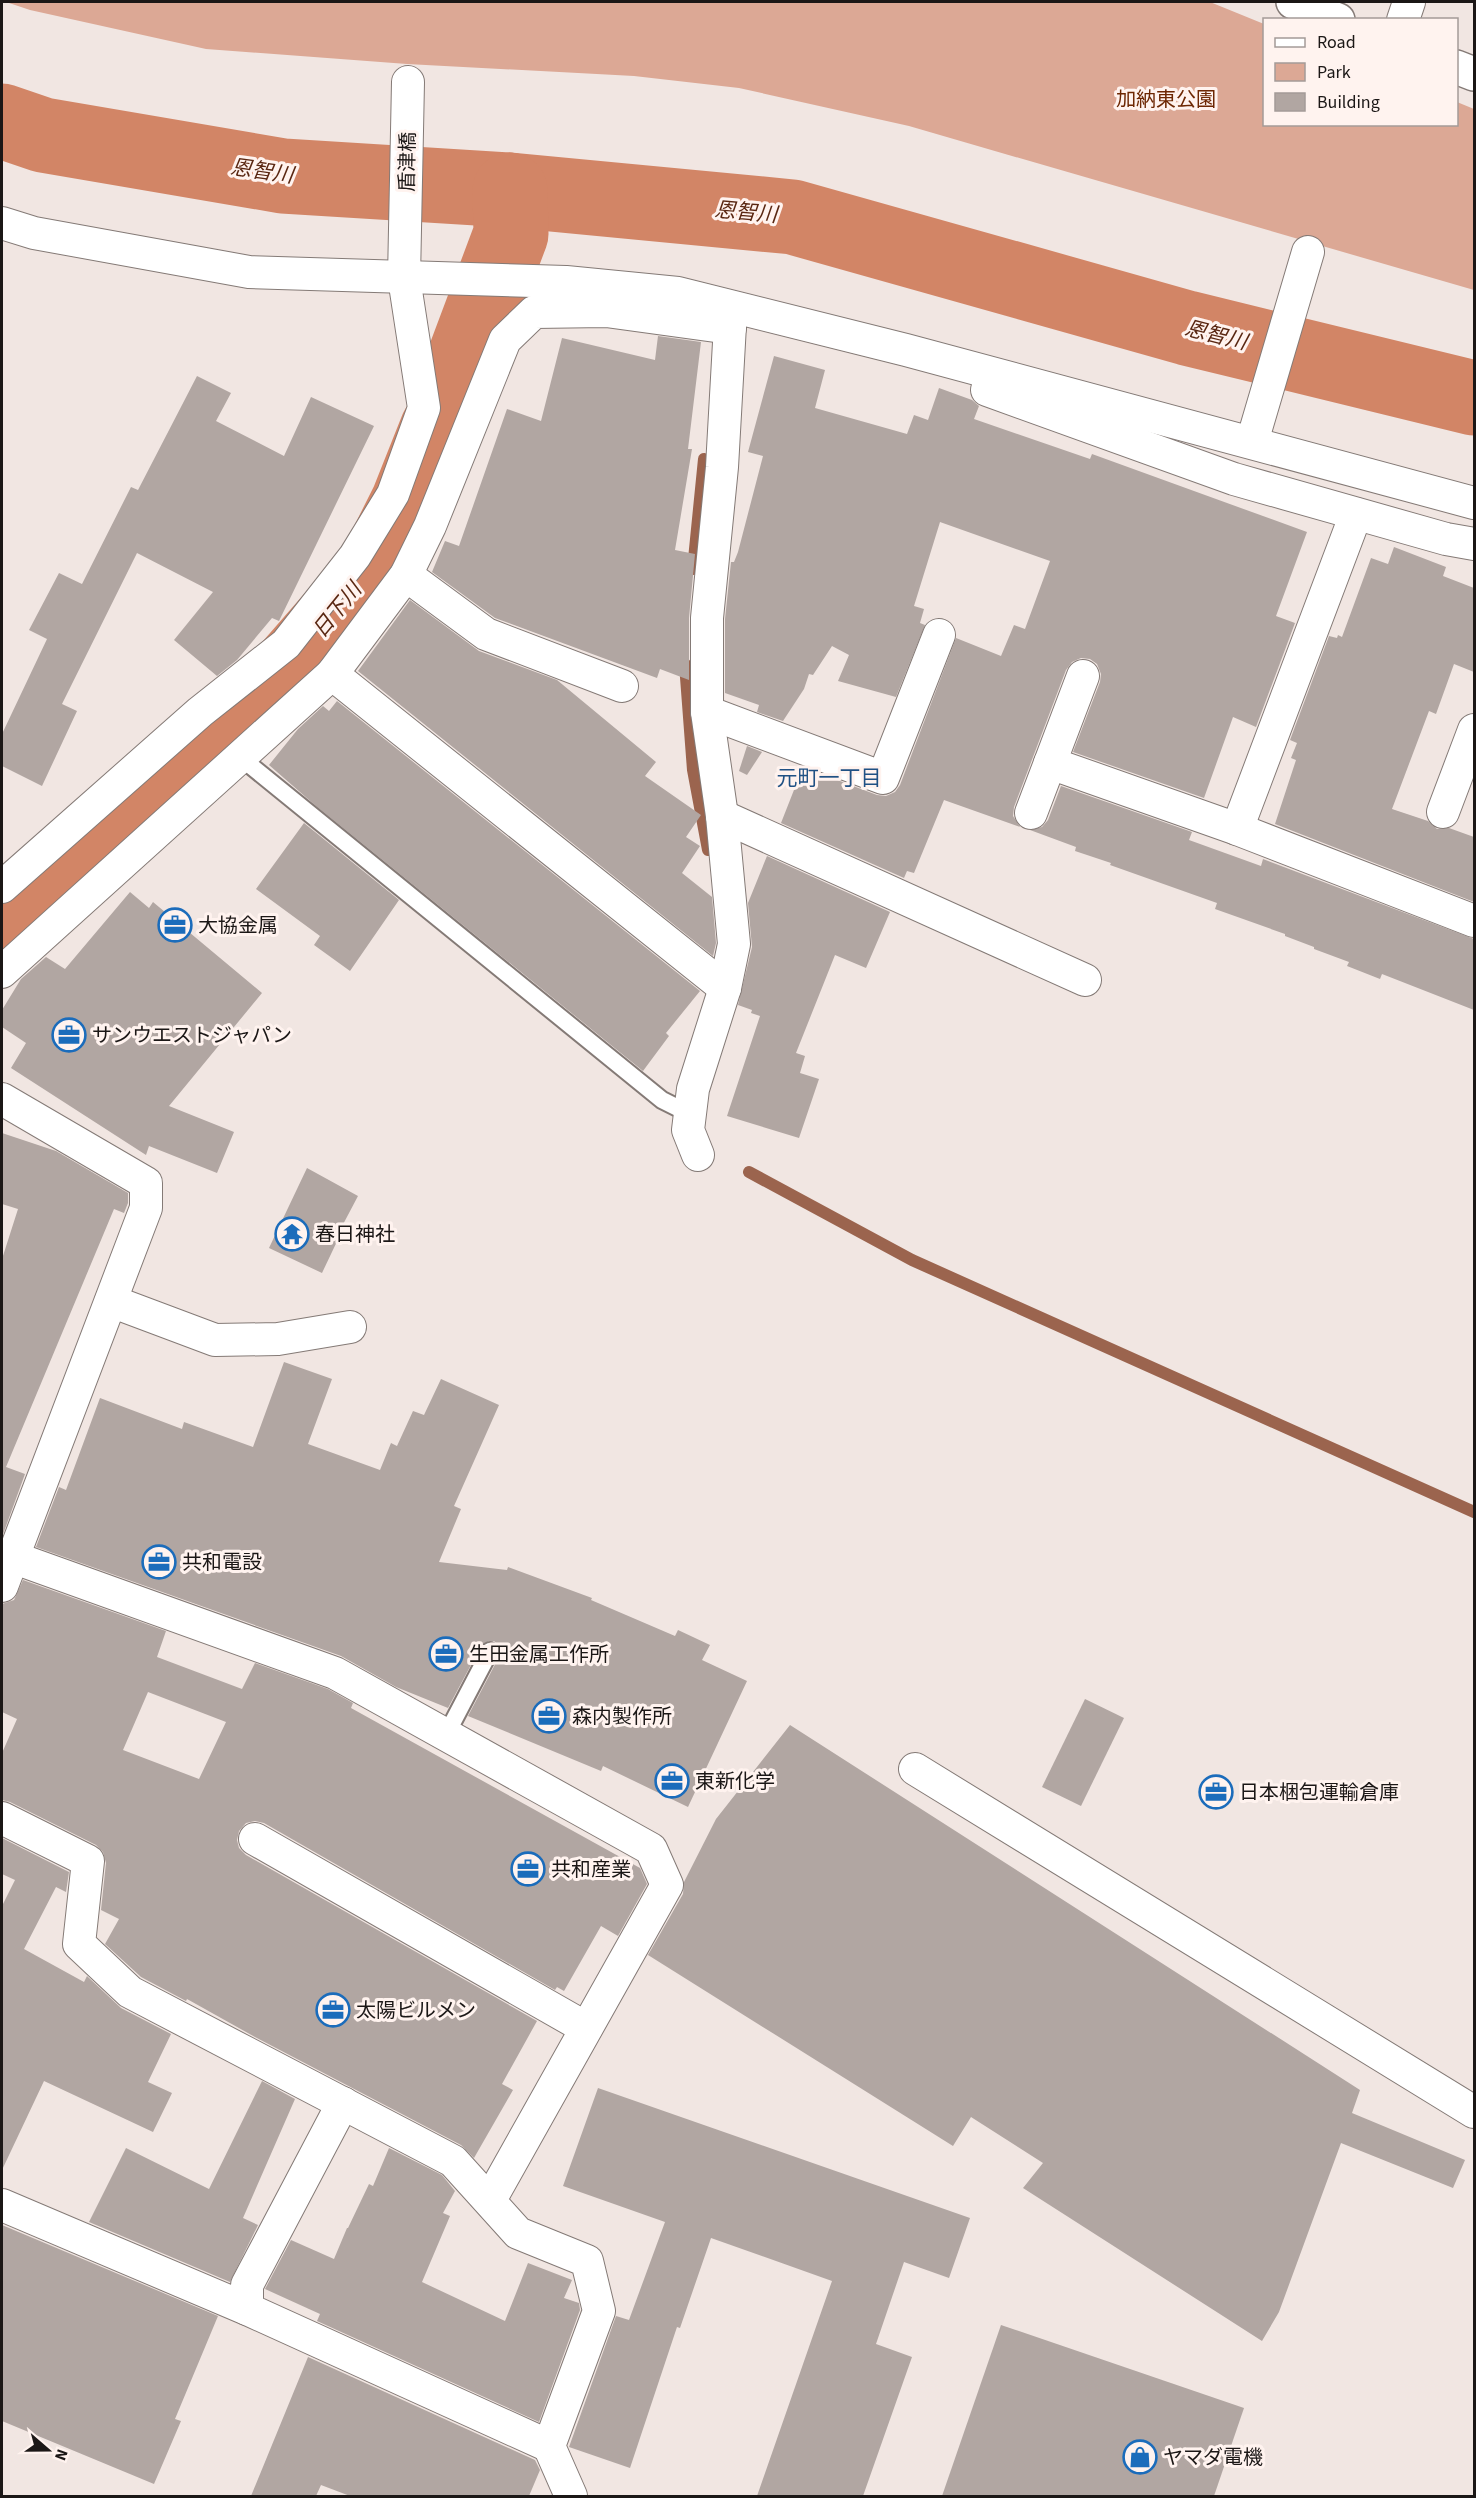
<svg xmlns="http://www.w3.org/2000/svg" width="1476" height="2498" font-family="'Source Sans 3','Noto Sans JP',sans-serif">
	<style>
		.green { fill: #dca895 }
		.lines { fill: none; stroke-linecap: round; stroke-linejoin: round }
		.stream { stroke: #9b644e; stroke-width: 12 }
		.river { stroke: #d28566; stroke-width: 75 }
		.building { fill: #b1a6a2; fill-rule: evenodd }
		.lane-casing { stroke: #847a76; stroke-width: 20 }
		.street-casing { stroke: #847a76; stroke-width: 34 }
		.secondary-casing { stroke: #847a76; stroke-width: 36 }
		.lane { stroke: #fff; stroke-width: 16 }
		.street { stroke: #fff; stroke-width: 32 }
		.secondary { stroke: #fff; stroke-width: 33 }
		.labels { text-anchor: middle; stroke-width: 6; stroke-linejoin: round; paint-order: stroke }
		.park-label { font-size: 20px; fill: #6d2703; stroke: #fff3ef }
		.street-label { font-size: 20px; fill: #1b1716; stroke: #fff3ef }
		.poi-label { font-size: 20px; fill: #1b1716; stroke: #fff3ef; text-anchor: start }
		.water-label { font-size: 21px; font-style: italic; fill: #5a2712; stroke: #fff3ef }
		.neighbourhood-label { font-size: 21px; fill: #205184; stroke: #fff3ef }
	</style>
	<rect width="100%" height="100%" fill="#f1e6e2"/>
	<path class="green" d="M 6,2 L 1210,2 L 1264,24 L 1264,124 L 1456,124 L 1457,102 L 1474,109 L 1474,290 L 909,126 L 739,88 L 634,76 L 407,64 L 206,49 L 30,10 Z"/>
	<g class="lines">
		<g class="stream">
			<path d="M 693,569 L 704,459"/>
			<path d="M 685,664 L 693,770 L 708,850"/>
			<path d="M 749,1172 L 912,1260 L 1474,1512"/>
		</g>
		<g class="river">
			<path d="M 2,121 L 43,135 L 283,176 L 510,190 L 793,217 L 1187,328 L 1474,398"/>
			<path d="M 2,925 L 285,673 L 346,603 L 380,558 L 408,502 L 437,429 L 449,408 L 460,370 L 511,234 L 510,190"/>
		</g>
	</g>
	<g class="building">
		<path d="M 658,336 L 701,342 L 688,449 L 692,449 L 675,550 L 695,554 L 689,618 L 689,680 L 660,669 L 657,678 L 495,618 L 432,572 L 445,541 L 459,546 L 507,409 L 541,421 L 562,338 L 655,360 Z"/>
		<path d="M 774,356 L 825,370 L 815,408 L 907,434 L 914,415 L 928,420 L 939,388 L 972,400 L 979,406 L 974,419 L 1090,459 L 1092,454 L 1307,532 L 1276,616 L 1295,623 L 1256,727 L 1233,717 L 1204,798 L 1073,752 L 1100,682 L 1101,674 L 1097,664 L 1090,659 L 1081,658 L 1072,662 L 1066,670 L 1014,807 L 1013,816 L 1020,827 L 944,800 L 914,873 L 907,871 L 904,878 L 781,823 L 803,767 L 877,795 L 886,796 L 895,792 L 900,785 L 956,638 L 1001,656 L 1014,625 L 1025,629 L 1050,561 L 940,522 L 914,606 L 924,609 L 920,623 L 925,625 L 896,697 L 838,681 L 849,655 L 832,646 L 813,675 L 809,674 L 804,689 L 783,721 L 757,712 L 759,705 L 725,693 L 725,619 L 731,562 L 734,562 L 738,552 L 763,456 L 748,452 Z"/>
		<path d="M 197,376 L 231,393 L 216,421 L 284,456 L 311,397 L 374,426 L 279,621 L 272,618 L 237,660 L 217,676 L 174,640 L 213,592 L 137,553 L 62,704 L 77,711 L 42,786 L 2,766 L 2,734 L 47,639 L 29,630 L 59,573 L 82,584 L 131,487 L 138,490 Z"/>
		<path d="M 1394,547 L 1446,567 L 1443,576 L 1474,588 L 1474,672 L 1454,664 L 1436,714 L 1429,711 L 1392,809 L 1428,821 L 1437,829 L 1449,828 L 1474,837 L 1474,902 L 1275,824 L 1296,760 L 1291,758 L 1297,743 L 1290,740 L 1329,636 L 1337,638 L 1338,635 L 1342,637 L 1371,558 L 1388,564 Z"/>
		<path d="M 410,600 L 479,651 L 557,680 L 656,762 L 645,776 L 701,815 L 686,837 L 700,846 L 682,873 L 712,897 L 716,943 L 713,956 L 358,671 Z"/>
		<path d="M 337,701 L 700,991 L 666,1033 L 669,1036 L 643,1071 L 316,806 L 269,765 L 298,729 L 323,706 L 329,711 Z"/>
		<path d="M 747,746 L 762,752 L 747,775 L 739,771 Z"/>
		<path d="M 1061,786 L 1192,832 L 1189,840 L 1261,866 L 1263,859 L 1474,939 L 1474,1010 L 1382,974 L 1380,979 L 1347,966 L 1349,962 L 1314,949 L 1314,947 L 1285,936 L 1285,934 L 1215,909 L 1217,903 L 1110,865 L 1111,863 L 1075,851 L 1076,847 L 1030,830 L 1042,827 L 1048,820 Z"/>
		<path d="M 304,823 L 399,900 L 350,971 L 314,945 L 320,936 L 256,889 Z"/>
		<path d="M 767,856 L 890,912 L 866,968 L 835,955 L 796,1053 L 805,1056 L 800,1073 L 819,1079 L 799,1138 L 727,1116 L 760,1016 L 751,1013 L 752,1010 L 738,1005 L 752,947 L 748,903 Z"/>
		<path d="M 130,892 L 149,908 L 153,902 L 262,993 L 169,1106 L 234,1132 L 217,1173 L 149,1146 L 146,1155 L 11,1068 L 26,1043 L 2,1027 L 2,1010 L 21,979 L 46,957 L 65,969 Z"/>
		<path d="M 2,1133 L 56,1151 L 128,1193 L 128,1203 L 124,1213 L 114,1209 L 6,1467 L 25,1474 L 2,1537 L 2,1259 L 18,1209 L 2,1204 Z"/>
		<path d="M 307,1168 L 358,1196 L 339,1232 L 341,1233 L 322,1273 L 269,1248 Z"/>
		<path d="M 284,1362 L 332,1379 L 308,1444 L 380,1470 L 391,1443 L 397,1446 L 413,1411 L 424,1415 L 441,1379 L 499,1405 L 454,1506 L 461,1509 L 439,1562 L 507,1570 L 508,1567 L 592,1598 L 591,1600 L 675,1636 L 678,1630 L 710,1645 L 702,1660 L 747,1681 L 688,1807 L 603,1766 L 601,1771 L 468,1716 L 500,1655 L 499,1646 L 494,1641 L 489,1641 L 481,1646 L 448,1708 L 396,1687 L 341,1656 L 36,1547 L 59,1487 L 66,1490 L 100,1398 L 182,1429 L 184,1422 L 253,1447 Z"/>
		<path d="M 23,1580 L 166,1631 L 157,1657 L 242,1689 L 255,1663 L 328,1689 L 353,1703 L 351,1708 L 640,1868 L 647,1884 L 618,1936 L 601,1926 L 564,1991 L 557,1987 L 555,1990 L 264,1823 L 255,1821 L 246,1823 L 239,1831 L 237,1840 L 239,1848 L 246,1855 L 537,2021 L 502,2084 L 513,2090 L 474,2158 L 461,2145 L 255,2037 L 187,1999 L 186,2001 L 141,1977 L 105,1944 L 119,1919 L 101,1910 L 106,1863 L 103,1852 L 96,1845 L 10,1802 L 2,1800 L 2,1753 L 17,1719 L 2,1712 L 2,1604 L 14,1600 ZM 148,1692 L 226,1722 L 199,1779 L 123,1750 Z"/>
		<path d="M 1085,1699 L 1124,1718 L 1081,1806 L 1042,1787 Z"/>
		<path d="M 790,1725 L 1360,2090 L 1352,2113 L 1465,2160 L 1453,2188 L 1341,2143 L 1279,2312 L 1262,2341 L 1023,2188 L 1043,2163 L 971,2117 L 953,2146 L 648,1955 L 683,1894 L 684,1882 L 716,1819 Z"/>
		<path d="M 2,1838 L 69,1872 L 66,1892 L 56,1887 L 24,1949 L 84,1982 L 87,1976 L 121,2008 L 171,2034 L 148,2082 L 172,2093 L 153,2132 L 44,2081 L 2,2170 L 2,1906 L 15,1880 L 2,1874 Z"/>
		<path d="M 262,2081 L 295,2099 L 243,2218 L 258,2225 L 230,2282 L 89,2222 L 126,2148 L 209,2189 Z"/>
		<path d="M 598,2088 L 970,2218 L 949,2278 L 904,2262 L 876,2344 L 912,2357 L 863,2496 L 757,2496 L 832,2281 L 711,2238 L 680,2328 L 677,2327 L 630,2468 L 569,2447 L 616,2316 L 629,2320 L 665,2222 L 563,2186 Z"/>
		<path d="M 389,2148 L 442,2175 L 455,2191 L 443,2213 L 450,2216 L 422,2282 L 505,2321 L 528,2263 L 572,2280 L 564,2298 L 579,2303 L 580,2310 L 539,2422 L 317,2321 L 320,2314 L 265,2289 L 291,2240 L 334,2259 L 347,2228 L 348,2228 L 369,2184 L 373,2186 Z"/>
		<path d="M 2,2225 L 218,2316 L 175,2419 L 181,2421 L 154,2484 L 2,2421 Z"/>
		<path d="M 1001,2325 L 1244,2408 L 1214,2496 L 942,2496 Z"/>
		<path d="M 308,2357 L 535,2460 L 540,2470 L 529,2496 L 350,2496 L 321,2485 L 316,2496 L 251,2496 Z"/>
	</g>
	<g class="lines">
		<defs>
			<g id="lane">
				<path d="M 240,757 L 662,1100 L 690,1114"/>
				<path d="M 446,1735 L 490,1651"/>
			</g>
			<g id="street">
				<path d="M 1403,20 L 1409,2"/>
				<path d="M 2,223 L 34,233 L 249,272 L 566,282 L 678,293 L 906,350 L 1474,503"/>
				<path d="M 987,390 L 1234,479 L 1446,539 L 1474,544"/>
				<path d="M 1252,442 L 1308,252"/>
				<path d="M 406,575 L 486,634 L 622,686"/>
				<path d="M 332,674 L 725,988"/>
				<path d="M 707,712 L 883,778 L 939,635"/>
				<path d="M 1050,763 L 1237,829 L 1474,921"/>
				<path d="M 1443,812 L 1474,730"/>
				<path d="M 1031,813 L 1083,676"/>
				<path d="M 722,816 L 1085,980"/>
				<path d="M 1237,829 L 1356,514"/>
				<path d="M 2,887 L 200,712 L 286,644 L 355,556 L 393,494 L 424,408 L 404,278 L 408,82"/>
				<path d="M 2,972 L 332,674 L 406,575 L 430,526 L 505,340 L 534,312 L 606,311 L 730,328"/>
				<path d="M 2,1099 L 146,1183 L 146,1208 L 2,1586"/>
				<path d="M 698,1155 L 688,1130 L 693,1089 L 725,988 L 734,944 L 722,816 L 707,712 L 707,618 L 722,467 L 731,307"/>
				<path d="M 111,1301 L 215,1340 L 278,1339 L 350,1327"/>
				<path d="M 12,1557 L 335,1673 L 651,1849 L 667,1885 L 490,2200"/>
				<path d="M 915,1769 L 1474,2112"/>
				<path d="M 2,1818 L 88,1861 L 79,1944 L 130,1992 L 453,2161 L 518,2233 L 587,2261 L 599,2311 L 549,2446 L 571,2496"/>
				<path d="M 255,1839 L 586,2028"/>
				<path d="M 343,2103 L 247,2285 L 247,2309 L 549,2446"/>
				<path d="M 2,2205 L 247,2309"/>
			</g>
			<g id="secondary">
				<path d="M 1293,2 L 1338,20"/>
				<path d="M 1456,67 L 1474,74"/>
			</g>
		</defs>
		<use href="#lane" class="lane-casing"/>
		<use href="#street" class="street-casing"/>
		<use href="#secondary" class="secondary-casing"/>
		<use href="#lane" class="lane"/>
		<use href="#street" class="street"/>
		<use href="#secondary" class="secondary"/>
	</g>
	<defs>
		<symbol id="office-ring" viewBox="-11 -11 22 22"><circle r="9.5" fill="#fff3ef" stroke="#1b6cbb" stroke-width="1.5"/><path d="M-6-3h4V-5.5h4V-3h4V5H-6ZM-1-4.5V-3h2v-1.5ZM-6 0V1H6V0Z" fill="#1b6cbb"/></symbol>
		<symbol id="temple-ring" viewBox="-11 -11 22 22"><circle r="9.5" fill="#fff3ef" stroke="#1b6cbb" stroke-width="1.5"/><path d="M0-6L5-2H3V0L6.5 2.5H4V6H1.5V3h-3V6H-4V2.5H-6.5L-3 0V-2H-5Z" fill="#1b6cbb"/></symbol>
		<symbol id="shop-ring" viewBox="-11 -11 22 22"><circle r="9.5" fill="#fff3ef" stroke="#1b6cbb" stroke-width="1.5"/><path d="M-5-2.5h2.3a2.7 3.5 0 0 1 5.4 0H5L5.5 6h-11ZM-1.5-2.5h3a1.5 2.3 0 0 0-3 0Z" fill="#1b6cbb"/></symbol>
	</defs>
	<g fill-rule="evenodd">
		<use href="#office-ring" x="156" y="906" width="38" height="38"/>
		<use href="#office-ring" x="50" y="1016" width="38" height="38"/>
		<use href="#temple-ring" x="273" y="1215" width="38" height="38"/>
		<use href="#office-ring" x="140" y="1543" width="38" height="38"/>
		<use href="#office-ring" x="427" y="1635" width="38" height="38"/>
		<use href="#office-ring" x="530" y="1697" width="38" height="38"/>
		<use href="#office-ring" x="653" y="1762" width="38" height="38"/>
		<use href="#office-ring" x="1197" y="1773" width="38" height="38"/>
		<use href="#office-ring" x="509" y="1850" width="38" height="38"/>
		<use href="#office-ring" x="314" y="1991" width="38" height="38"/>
		<use href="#shop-ring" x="1121" y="2438" width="38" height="38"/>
	</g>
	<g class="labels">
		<g class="park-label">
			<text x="1166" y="106">加納東公園</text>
		</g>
		<g class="street-label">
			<text transform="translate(407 162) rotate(-89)" y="7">盾津橋</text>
		</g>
		<g class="poi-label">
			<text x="198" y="932">大協金属</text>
			<text x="92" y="1042">サンウエストジャパン</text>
			<text x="315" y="1241">春日神社</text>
			<text x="182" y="1569">共和電設</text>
			<text x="469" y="1661">生田金属工作所</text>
			<text x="572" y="1723">森内製作所</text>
			<text x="695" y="1788">東新化学</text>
			<text x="1239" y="1799">日本梱包運輸倉庫</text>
			<text x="551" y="1876">共和産業</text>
			<text x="356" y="2017">太陽ビルメン</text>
			<text x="1163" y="2464">ヤマダ電機</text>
		</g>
		<g class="water-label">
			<text transform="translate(262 171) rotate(8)" y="7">恩智川</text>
			<text transform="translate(746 212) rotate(5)" y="7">恩智川</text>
			<text transform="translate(1216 335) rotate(14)" y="7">恩智川</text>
			<text transform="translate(337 610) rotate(-51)" y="7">日下川</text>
		</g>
		<g class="neighbourhood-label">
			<text x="829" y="785">元町一丁目</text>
		</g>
	</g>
	<rect width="1476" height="2498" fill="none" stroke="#1b1716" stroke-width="6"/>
	<rect x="1263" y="18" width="195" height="108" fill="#fff3ef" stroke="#a49b98" stroke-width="1.5"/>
	<rect x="1275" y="38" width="30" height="9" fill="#ffffff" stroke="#a49b98" stroke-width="1.5"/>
	<text x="1317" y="48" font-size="18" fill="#1b1716">Road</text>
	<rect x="1275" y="63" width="30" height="18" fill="#dca895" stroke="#a49b98" stroke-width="1.5"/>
	<text x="1317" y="78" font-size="18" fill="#1b1716">Park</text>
	<rect x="1275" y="93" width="30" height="18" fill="#b1a6a2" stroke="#a49b98" stroke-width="1.5"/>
	<text x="1317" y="108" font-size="18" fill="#1b1716">Building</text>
	<g transform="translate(48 2450) rotate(110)" stroke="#fff3ef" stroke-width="4.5" paint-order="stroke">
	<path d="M0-4.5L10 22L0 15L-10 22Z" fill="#1b1716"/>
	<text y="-9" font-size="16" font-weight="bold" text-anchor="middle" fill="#1b1716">N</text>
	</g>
</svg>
